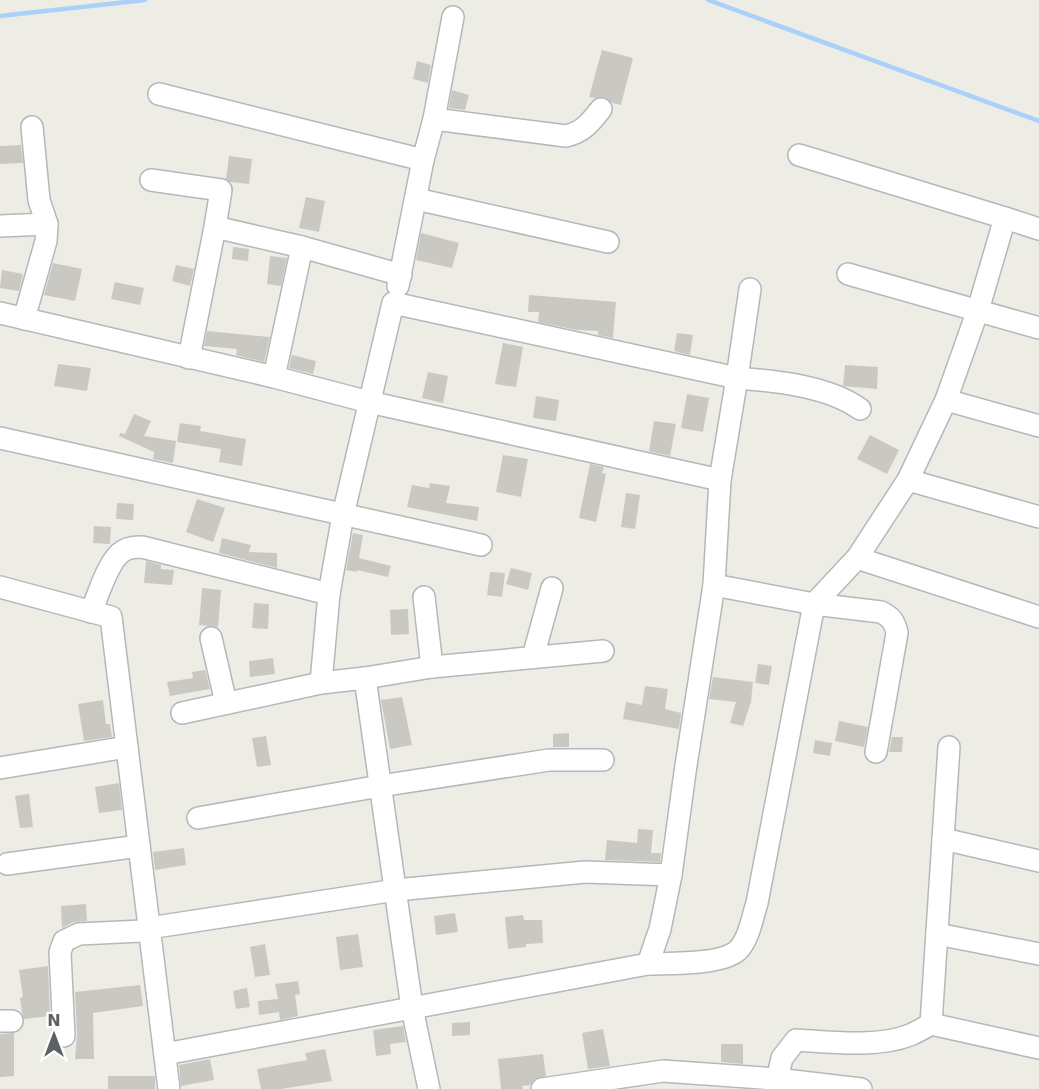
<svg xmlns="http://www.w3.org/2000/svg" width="1039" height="1089" font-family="'DejaVu Sans',sans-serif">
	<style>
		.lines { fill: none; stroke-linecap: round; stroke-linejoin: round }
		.stream { stroke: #aad1f9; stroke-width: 4.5 }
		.building { fill: #cac8c2 }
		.minor-casing { stroke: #b6b7bb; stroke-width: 24 }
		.minor { stroke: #fff; stroke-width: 21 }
	</style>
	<rect width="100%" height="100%" fill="#eeede5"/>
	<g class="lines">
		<g class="stream">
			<path d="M 708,0 L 1039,121"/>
			<path d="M 0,16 L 145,0"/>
		</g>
	</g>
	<g class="building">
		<path d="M 602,50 L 633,58 L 621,105 L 612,103 L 603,97 L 595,98 L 589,97 Z"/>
		<path d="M 417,61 L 431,65 L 428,83 L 413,79 Z"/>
		<path d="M 452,90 L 469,95 L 465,110 L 449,108 Z"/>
		<path d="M 21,145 L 23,163 L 0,164 L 0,146 Z"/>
		<path d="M 229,156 L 252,159 L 249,184 L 230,182 L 226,179 Z"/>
		<path d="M 306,197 L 325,201 L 319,232 L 299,228 Z"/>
		<path d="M 421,233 L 459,243 L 452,268 L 416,260 Z"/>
		<path d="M 233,247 L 249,249 L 248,261 L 232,259 Z"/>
		<path d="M 270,256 L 287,258 L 281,286 L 267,284 Z"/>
		<path d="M 53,263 L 82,269 L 75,301 L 44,295 Z"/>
		<path d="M 176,265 L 194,269 L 190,286 L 172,281 Z"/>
		<path d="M 2,270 L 23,274 L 19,291 L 0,288 Z"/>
		<path d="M 115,282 L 144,288 L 140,305 L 111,299 Z"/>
		<path d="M 529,295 L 616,302 L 613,338 L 598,335 L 598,331 L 577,330 L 538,322 L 539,312 L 528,312 Z"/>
		<path d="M 207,331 L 270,337 L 264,362 L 236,355 L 237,349 L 204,346 Z"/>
		<path d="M 677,333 L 693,335 L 690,355 L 674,351 Z"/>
		<path d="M 503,343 L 523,347 L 516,387 L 495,384 Z"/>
		<path d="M 292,355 L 316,361 L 313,374 L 289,368 Z"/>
		<path d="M 58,364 L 91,368 L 87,391 L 54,386 Z"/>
		<path d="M 845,365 L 878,367 L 877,389 L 843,386 Z"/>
		<path d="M 428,372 L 448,376 L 443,403 L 422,398 Z"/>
		<path d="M 687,394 L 709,398 L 703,432 L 681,428 Z"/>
		<path d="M 536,396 L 559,400 L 556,421 L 533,418 Z"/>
		<path d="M 134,414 L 151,421 L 144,436 L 176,441 L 173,463 L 153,459 L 154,452 L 119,436 L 120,433 L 125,434 Z"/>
		<path d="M 654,421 L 676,424 L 670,456 L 649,451 Z"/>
		<path d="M 180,423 L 201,426 L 200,431 L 246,439 L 242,466 L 219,462 L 221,449 L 177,442 Z"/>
		<path d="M 870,435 L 899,450 L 887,474 L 857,459 Z"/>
		<path d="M 503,455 L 528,459 L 521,497 L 496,492 Z"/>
		<path d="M 590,464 L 604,467 L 602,473 L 606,474 L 596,522 L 579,518 Z"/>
		<path d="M 430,483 L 450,486 L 446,503 L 479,507 L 477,521 L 407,507 L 412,485 L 429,488 Z"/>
		<path d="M 626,493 L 640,495 L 635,529 L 621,527 Z"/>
		<path d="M 197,499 L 225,508 L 213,542 L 186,532 Z"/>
		<path d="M 117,503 L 134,504 L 133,520 L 116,519 Z"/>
		<path d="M 94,526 L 111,527 L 110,544 L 93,543 Z"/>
		<path d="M 353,533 L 363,535 L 359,558 L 391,566 L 388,577 L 357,570 L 357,572 L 346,570 Z"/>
		<path d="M 222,538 L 251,545 L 249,552 L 277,553 L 277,568 L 219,553 Z"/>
		<path d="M 146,561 L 161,565 L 161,569 L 174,570 L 172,585 L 144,583 Z"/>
		<path d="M 511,568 L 532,573 L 528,590 L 506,584 Z"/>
		<path d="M 490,572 L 505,573 L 502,597 L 487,595 Z"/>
		<path d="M 202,588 L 221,590 L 218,627 L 199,625 Z"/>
		<path d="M 254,603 L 269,604 L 268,629 L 252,628 Z"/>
		<path d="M 408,609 L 409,634 L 391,635 L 390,610 Z"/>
		<path d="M 273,658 L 275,674 L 250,677 L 249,661 Z"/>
		<path d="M 758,664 L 772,666 L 769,685 L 755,683 Z"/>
		<path d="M 205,670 L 210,689 L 170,696 L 167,682 L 193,678 L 192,672 Z"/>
		<path d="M 713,677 L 753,682 L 751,702 L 743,726 L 730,723 L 736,702 L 709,699 Z"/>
		<path d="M 645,686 L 668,689 L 665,709 L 681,713 L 679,729 L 623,719 L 626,702 L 642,705 Z"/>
		<path d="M 402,697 L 412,745 L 390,749 L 381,700 Z"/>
		<path d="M 103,700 L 106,724 L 110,724 L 112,737 L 84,741 L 78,704 Z"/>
		<path d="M 839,721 L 868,727 L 864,747 L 835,741 Z"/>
		<path d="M 569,733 L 569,747 L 553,747 L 553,734 Z"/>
		<path d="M 266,736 L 271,765 L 257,767 L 252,738 Z"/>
		<path d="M 892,737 L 903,737 L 902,752 L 889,752 Z"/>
		<path d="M 815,740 L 832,743 L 830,756 L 813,753 Z"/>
		<path d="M 119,783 L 122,810 L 99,813 L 95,787 Z"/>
		<path d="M 29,794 L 33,827 L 20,828 L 15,796 Z"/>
		<path d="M 638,829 L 653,830 L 651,853 L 661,853 L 660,862 L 605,860 L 607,840 L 637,843 Z"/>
		<path d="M 184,848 L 186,865 L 155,870 L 153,852 Z"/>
		<path d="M 86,904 L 87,921 L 74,922 L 62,928 L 61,906 Z"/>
		<path d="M 455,913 L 458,932 L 436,935 L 434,916 Z"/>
		<path d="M 523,915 L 524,920 L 542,920 L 543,943 L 526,944 L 526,947 L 508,949 L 505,917 Z"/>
		<path d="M 358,934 L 363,967 L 340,970 L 336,937 Z"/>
		<path d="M 265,944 L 270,975 L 255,977 L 250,947 Z"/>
		<path d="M 48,966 L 50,1016 L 24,1019 L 22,1013 L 20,998 L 23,997 L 19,970 Z"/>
		<path d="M 298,981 L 300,994 L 295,995 L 298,1016 L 280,1020 L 279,1012 L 259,1015 L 258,1001 L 278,999 L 275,984 Z"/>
		<path d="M 140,985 L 143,1006 L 93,1013 L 94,1059 L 75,1059 L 77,1035 L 75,992 Z"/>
		<path d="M 247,988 L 250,1007 L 236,1009 L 233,991 Z"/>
		<path d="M 470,1022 L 470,1035 L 452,1036 L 452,1023 Z"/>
		<path d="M 403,1026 L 406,1042 L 390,1044 L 391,1054 L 376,1056 L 373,1030 Z"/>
		<path d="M 603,1029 L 610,1066 L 588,1069 L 582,1033 Z"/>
		<path d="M 14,1033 L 14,1076 L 0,1077 L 0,1034 Z"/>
		<path d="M 721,1044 L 743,1044 L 743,1064 L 721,1062 Z"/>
		<path d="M 325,1049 L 332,1081 L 281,1089 L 261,1089 L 257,1069 L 307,1060 L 305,1053 Z"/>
		<path d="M 543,1054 L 546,1076 L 535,1079 L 530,1085 L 522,1086 L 523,1089 L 501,1089 L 498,1059 Z"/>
		<path d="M 210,1059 L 214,1080 L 181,1086 L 179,1065 Z"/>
		<rect x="108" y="1076" width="47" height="13"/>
	</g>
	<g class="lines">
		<defs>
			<g id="minor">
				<path d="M 159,94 L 423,160"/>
				<path d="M 434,119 L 566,136 C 583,132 590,123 601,109"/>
				<path d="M 799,155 L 1005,218"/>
				<path d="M 151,180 L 221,190 L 215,227"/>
				<path d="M 416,199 L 608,242"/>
				<path d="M 0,226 L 47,224"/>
				<path d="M 848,274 L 1039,328"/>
				<path d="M 398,286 L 423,160 L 434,119 L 453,17"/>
				<path d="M 750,289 L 737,378 C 776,381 828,386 860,409"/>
				<path d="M 0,313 L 274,377 L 369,402 L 720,480"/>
				<path d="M 24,319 L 46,241 L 47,224 L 39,200 L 32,127"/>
				<path d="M 189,358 L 215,227 L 302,247 L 401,275"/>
				<path d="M 274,377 L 302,247"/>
				<path d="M 946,400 L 1039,426"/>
				<path d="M 0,438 L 481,545"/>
				<path d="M 908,480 L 1039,517"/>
				<path d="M 857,558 L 1039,617"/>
				<path d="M 714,585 L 814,604 L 881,612 C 891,617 895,622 897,633 L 876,752"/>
				<path d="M 0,587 L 111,617 L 169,1089"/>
				<path d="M 424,597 L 432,667"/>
				<path d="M 91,612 C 98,596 108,560 123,551 C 129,547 135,547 142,547 L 329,594"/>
				<path d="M 211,638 L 226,703"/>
				<path d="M 533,657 L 552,588"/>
				<path d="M 365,678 L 412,1008 L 429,1089"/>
				<path d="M 321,683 L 329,594 L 343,515 L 393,303 L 737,378 L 720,480 L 714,585 L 685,772 L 671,875 L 660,929 L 648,964"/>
				<path d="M 182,713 L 321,683 L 365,678 L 432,667 L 603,651"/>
				<path d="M 0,768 L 127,747"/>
				<path d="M 198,818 L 380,786 L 549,760 L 603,760"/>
				<path d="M 943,839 L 1039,861"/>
				<path d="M 7,864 L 139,846"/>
				<path d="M 937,934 L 1039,954"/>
				<path d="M 0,1021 L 12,1021"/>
				<path d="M 931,1024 L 1039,1048"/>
				<path d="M 64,1036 L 60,952 L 64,941 L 79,934 L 142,931 L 149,928 L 396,890 L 585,872 L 671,875"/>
				<path d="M 165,1054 L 648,964 C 670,963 720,965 737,951 C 749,940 752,918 757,903 L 814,604 L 857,558 L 908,480 L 946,400 L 978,310 L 1005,218 L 1039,229"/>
				<path d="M 542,1089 L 663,1071 L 776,1079 L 861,1089"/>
				<path d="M 775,1089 L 782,1058 L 796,1040 C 830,1042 878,1048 910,1035 C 917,1032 924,1028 931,1024 L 949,747"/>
			</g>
		</defs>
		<use href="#minor" class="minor-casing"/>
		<use href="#minor" class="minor"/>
	</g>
	<g transform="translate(54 1035)" stroke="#ffffff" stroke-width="4.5" paint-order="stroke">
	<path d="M0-4.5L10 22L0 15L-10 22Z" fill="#5d6065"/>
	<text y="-9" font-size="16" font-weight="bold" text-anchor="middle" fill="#5d6065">N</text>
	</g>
</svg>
